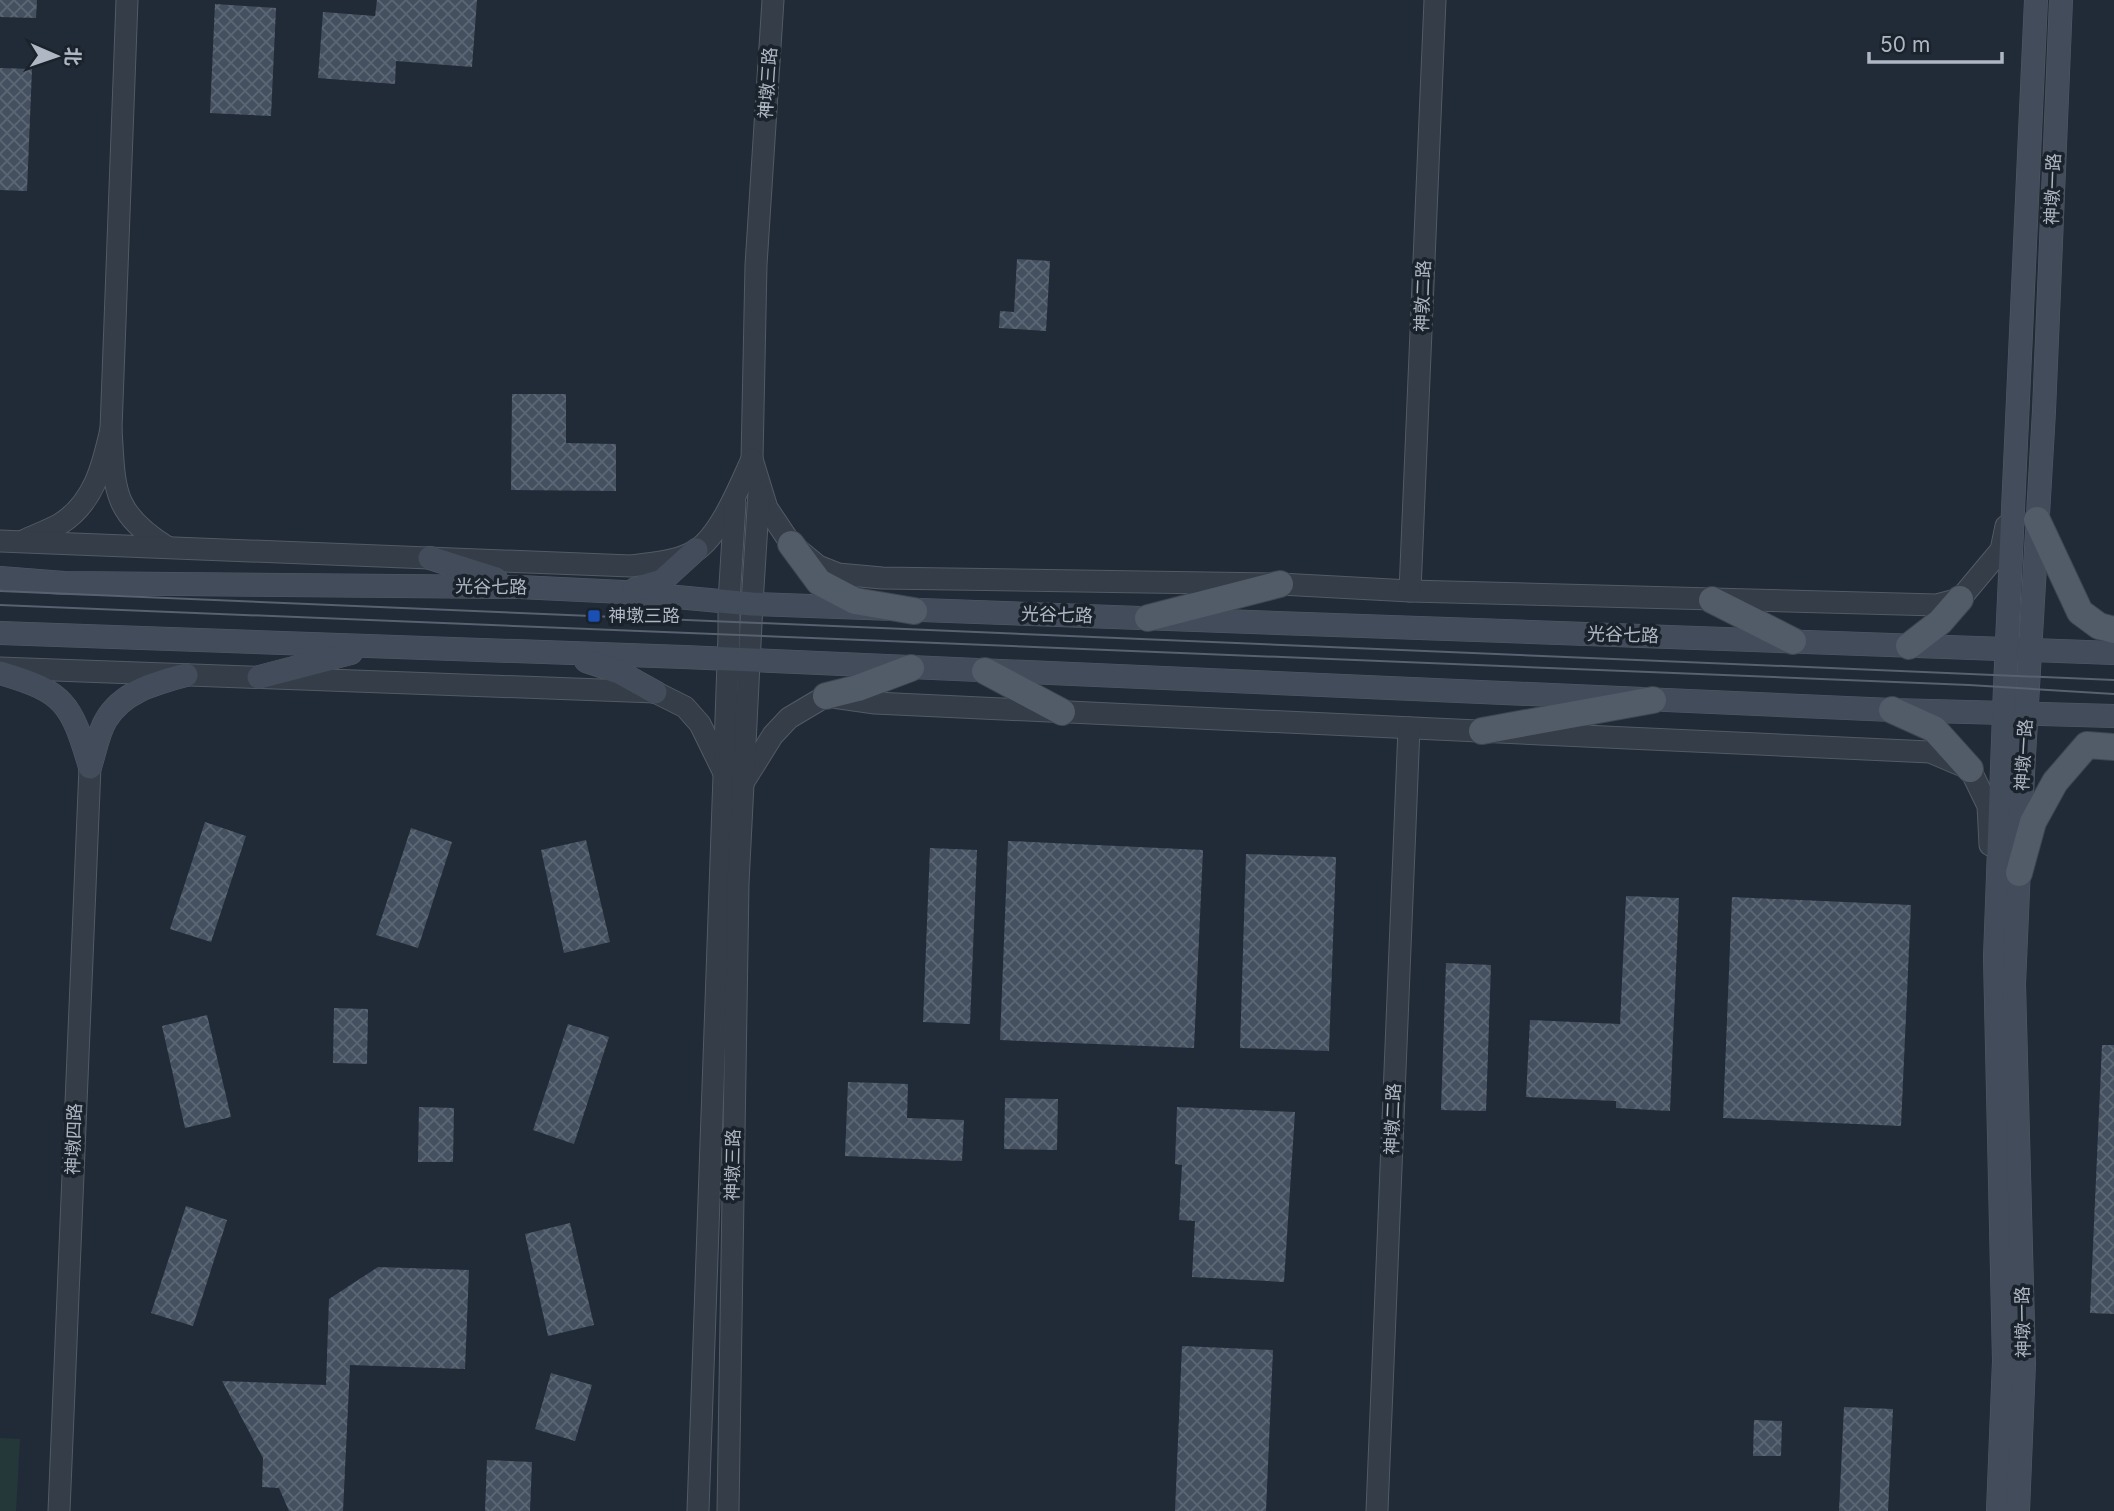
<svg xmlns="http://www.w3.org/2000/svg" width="2114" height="1511" font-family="Inter,'Noto Sans SC',sans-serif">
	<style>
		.pitch { fill: #243839 }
		.building { fill: url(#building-cross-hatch) }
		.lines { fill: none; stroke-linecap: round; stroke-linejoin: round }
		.tertiary-casing { stroke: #525a65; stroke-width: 23 }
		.secondary-casing { stroke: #525a65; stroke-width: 24 }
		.primary-casing { stroke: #3e4651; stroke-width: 28 }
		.tertiary { stroke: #353d48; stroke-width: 21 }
		.secondary { stroke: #434c5b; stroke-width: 23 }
		.primary { stroke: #525c68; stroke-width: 26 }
		.tram { stroke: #57616f; stroke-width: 2 }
		.transit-dot { fill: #1a4fb4; stroke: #1a222c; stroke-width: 2.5 }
		.labels { text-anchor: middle; stroke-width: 7; stroke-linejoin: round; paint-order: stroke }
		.street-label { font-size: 18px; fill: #afb7c4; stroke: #1a222c }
		.poi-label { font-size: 18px; fill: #afb7c4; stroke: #1a222c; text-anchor: start }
	</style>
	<defs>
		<pattern id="building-cross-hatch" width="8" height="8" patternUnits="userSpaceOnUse" patternTransform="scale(1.75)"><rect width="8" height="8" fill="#44505f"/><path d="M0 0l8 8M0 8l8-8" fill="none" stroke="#5c6774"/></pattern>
	</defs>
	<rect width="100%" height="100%" fill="#212b37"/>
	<path class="pitch" d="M 0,1438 L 20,1439 L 16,1511 L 0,1511 Z"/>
	<g class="building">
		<path d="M 0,0 L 37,0 L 36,18 L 0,17 Z"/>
		<path d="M 377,0 L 477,0 L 472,67 L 396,61 L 395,84 L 318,78 L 323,12 L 375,16 Z"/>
		<path d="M 215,4 L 276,8 L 271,116 L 210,113 Z"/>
		<path d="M 0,68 L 32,69 L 27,191 L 0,190 Z"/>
		<path d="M 1017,259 L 1050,261 L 1046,331 L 999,328 L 1000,311 L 1014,312 Z"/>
		<path d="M 512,394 L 566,394 L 566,443 L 616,444 L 616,491 L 511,490 Z"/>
		<path d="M 205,822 L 246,836 L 211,942 L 170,929 Z"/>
		<path d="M 411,828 L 452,842 L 418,948 L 376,935 Z"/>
		<path d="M 586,840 L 610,942 L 564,953 L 541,850 Z"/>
		<path d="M 1008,841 L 1203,850 L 1194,1048 L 1000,1040 Z"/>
		<path d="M 930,848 L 977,850 L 970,1024 L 923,1022 Z"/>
		<path d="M 1246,854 L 1336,857 L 1329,1051 L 1240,1048 Z"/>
		<path d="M 1626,896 L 1679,898 L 1670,1111 L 1616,1108 L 1616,1101 L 1526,1097 L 1530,1020 L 1620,1024 Z"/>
		<path d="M 1732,897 L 1911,905 L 1901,1126 L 1723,1118 Z"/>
		<path d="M 1446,963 L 1491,965 L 1486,1111 L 1441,1110 Z"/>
		<path d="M 334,1008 L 368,1009 L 367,1064 L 333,1063 Z"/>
		<path d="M 207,1015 L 231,1117 L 185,1128 L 162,1026 Z"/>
		<path d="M 568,1024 L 609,1037 L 574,1144 L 533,1130 Z"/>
		<path d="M 2102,1045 L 2114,1045 L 2114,1314 L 2090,1313 Z"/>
		<path d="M 848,1082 L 908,1084 L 907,1118 L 964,1120 L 962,1161 L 845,1156 Z"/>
		<path d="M 1005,1098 L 1058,1099 L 1057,1150 L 1004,1149 Z"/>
		<path d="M 419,1107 L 454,1108 L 453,1162 L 418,1162 Z"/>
		<path d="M 1177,1107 L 1295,1112 L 1284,1282 L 1192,1277 L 1195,1221 L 1179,1220 L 1182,1165 L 1175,1164 Z"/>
		<path d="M 186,1206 L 227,1220 L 193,1326 L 151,1313 Z"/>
		<path d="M 570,1223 L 594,1325 L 548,1336 L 525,1234 Z"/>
		<path d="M 378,1267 L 469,1270 L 465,1369 L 350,1365 L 343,1511 L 289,1511 L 279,1488 L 262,1487 L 263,1458 L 222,1381 L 326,1385 L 329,1299 Z"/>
		<path d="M 1182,1346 L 1273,1350 L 1266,1511 L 1175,1511 Z"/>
		<path d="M 551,1373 L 592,1385 L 575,1441 L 535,1429 Z"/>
		<path d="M 1844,1407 L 1893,1409 L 1888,1511 L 1839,1511 Z"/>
		<path d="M 1754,1420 L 1782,1421 L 1781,1456 L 1753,1456 Z"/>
		<path d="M 487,1460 L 532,1462 L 530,1511 L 485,1511 Z"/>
	</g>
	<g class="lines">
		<defs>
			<g id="tertiary">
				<path d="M 111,429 L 127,0"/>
				<path d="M 752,459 L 756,265 L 773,0"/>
				<path d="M 25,540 C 36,535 49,530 60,524 C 94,503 103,465 111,429 C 115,489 111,512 167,547"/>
				<path d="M 0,541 L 631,566 C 652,563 676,562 695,551 C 720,536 740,485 752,459 L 767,508 L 791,544 L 818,566 L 838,574 L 882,578 L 1280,584 L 1410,591 L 1937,605 L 1960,599 L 2001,550 L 2006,526"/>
				<path d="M 1410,591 L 1435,0"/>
				<path d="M 0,668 L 655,692 L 685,707 L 700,724 L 723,771"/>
				<path d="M 743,783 L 773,735 L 789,718 L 826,696 L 875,703 L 1930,752 L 1970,769 L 1988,806 L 1990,845"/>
				<path d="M 59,1511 L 90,767"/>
				<path d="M 698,1511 L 729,634 L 729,602 L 735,503"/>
				<path d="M 728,1511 L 738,884 L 752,604 L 759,492"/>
				<path d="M 1377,1511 L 1409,728"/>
			</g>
			<g id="secondary">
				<path d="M 430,558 L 496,579"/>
				<path d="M 0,578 L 64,583 L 519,587 L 623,592 L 752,604 L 2114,653"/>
				<path d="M 635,589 L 662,581 L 696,550"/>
				<path d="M 0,633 L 684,657 L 1892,710 L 2114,716"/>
				<path d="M 586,661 L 619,672 L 655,692"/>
				<path d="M 0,673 C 65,692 71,703 90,767 C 95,752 98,733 106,720 C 123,691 157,683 186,675"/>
				<path d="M 259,677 L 351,653"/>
				<path d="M 1998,1511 L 2004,1361 L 1995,957 L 2005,687 L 2036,0"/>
				<path d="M 2018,1511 L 2024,1363 L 2014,984 L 2023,773 L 2044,411 L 2061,0"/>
			</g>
			<g id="primary">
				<path d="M 2037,520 L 2080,612 L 2099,626 L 2114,630"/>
				<path d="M 791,544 L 819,582 L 855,601 L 914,611"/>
				<path d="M 1712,600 L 1793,641"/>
				<path d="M 1148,618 L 1280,584"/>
				<path d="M 1909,646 L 1940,622 L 1960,599"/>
				<path d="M 985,671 L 1062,712"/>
				<path d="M 826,696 L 858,688 L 911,668"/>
				<path d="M 1892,710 L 1934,729 L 1970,769"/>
				<path d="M 1482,731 L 1653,700"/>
				<path d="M 2019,873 L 2033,822 L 2055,782 L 2087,745 L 2114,747"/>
			</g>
		</defs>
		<use href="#tertiary" class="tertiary-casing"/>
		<use href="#secondary" class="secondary-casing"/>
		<use href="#primary" class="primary-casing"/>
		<use href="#tertiary" class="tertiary"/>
		<use href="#secondary" class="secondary"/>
		<use href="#primary" class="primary"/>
		<g class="tram">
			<path d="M 0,591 L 2114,680"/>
			<path d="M 0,605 L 1969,685 L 2114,694"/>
		</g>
	</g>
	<rect class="transit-dot" x="587" y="609" width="14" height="14" rx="3.5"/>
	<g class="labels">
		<g class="street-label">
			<text transform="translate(768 83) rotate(-86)" y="6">神墩三路</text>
			<text transform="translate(2053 189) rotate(-88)" y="6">神墩一路</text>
			<text transform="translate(1423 296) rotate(-88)" y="6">神敦二路</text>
			<text transform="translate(491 587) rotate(1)" y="6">光谷七路</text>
			<text transform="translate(1057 615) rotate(2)" y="6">光谷七路</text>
			<text transform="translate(1623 635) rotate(2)" y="6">光谷七路</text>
			<text transform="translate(2024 755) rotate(-87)" y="6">神墩一路</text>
			<text transform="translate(1393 1119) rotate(-88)" y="6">神墩二路</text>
			<text transform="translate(74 1139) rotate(-88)" y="6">神墩四路</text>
			<text transform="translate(733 1165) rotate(-89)" y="6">神墩三路</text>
			<text transform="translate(2023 1322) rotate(-91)" y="6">神墩一路</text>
		</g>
		<g class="poi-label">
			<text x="608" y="622">神墩三路</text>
		</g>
	</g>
	<g transform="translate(56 56) rotate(92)" stroke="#1a222c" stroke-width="5" paint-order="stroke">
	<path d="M0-5L12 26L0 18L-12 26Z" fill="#afb7c4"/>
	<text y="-10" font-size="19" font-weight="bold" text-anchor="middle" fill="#afb7c4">北</text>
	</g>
	<path d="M1869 52v10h133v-10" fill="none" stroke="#afb7c4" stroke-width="3.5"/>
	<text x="1880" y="52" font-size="21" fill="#afb7c4" stroke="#1a222c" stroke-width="5" paint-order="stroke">50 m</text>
</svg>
